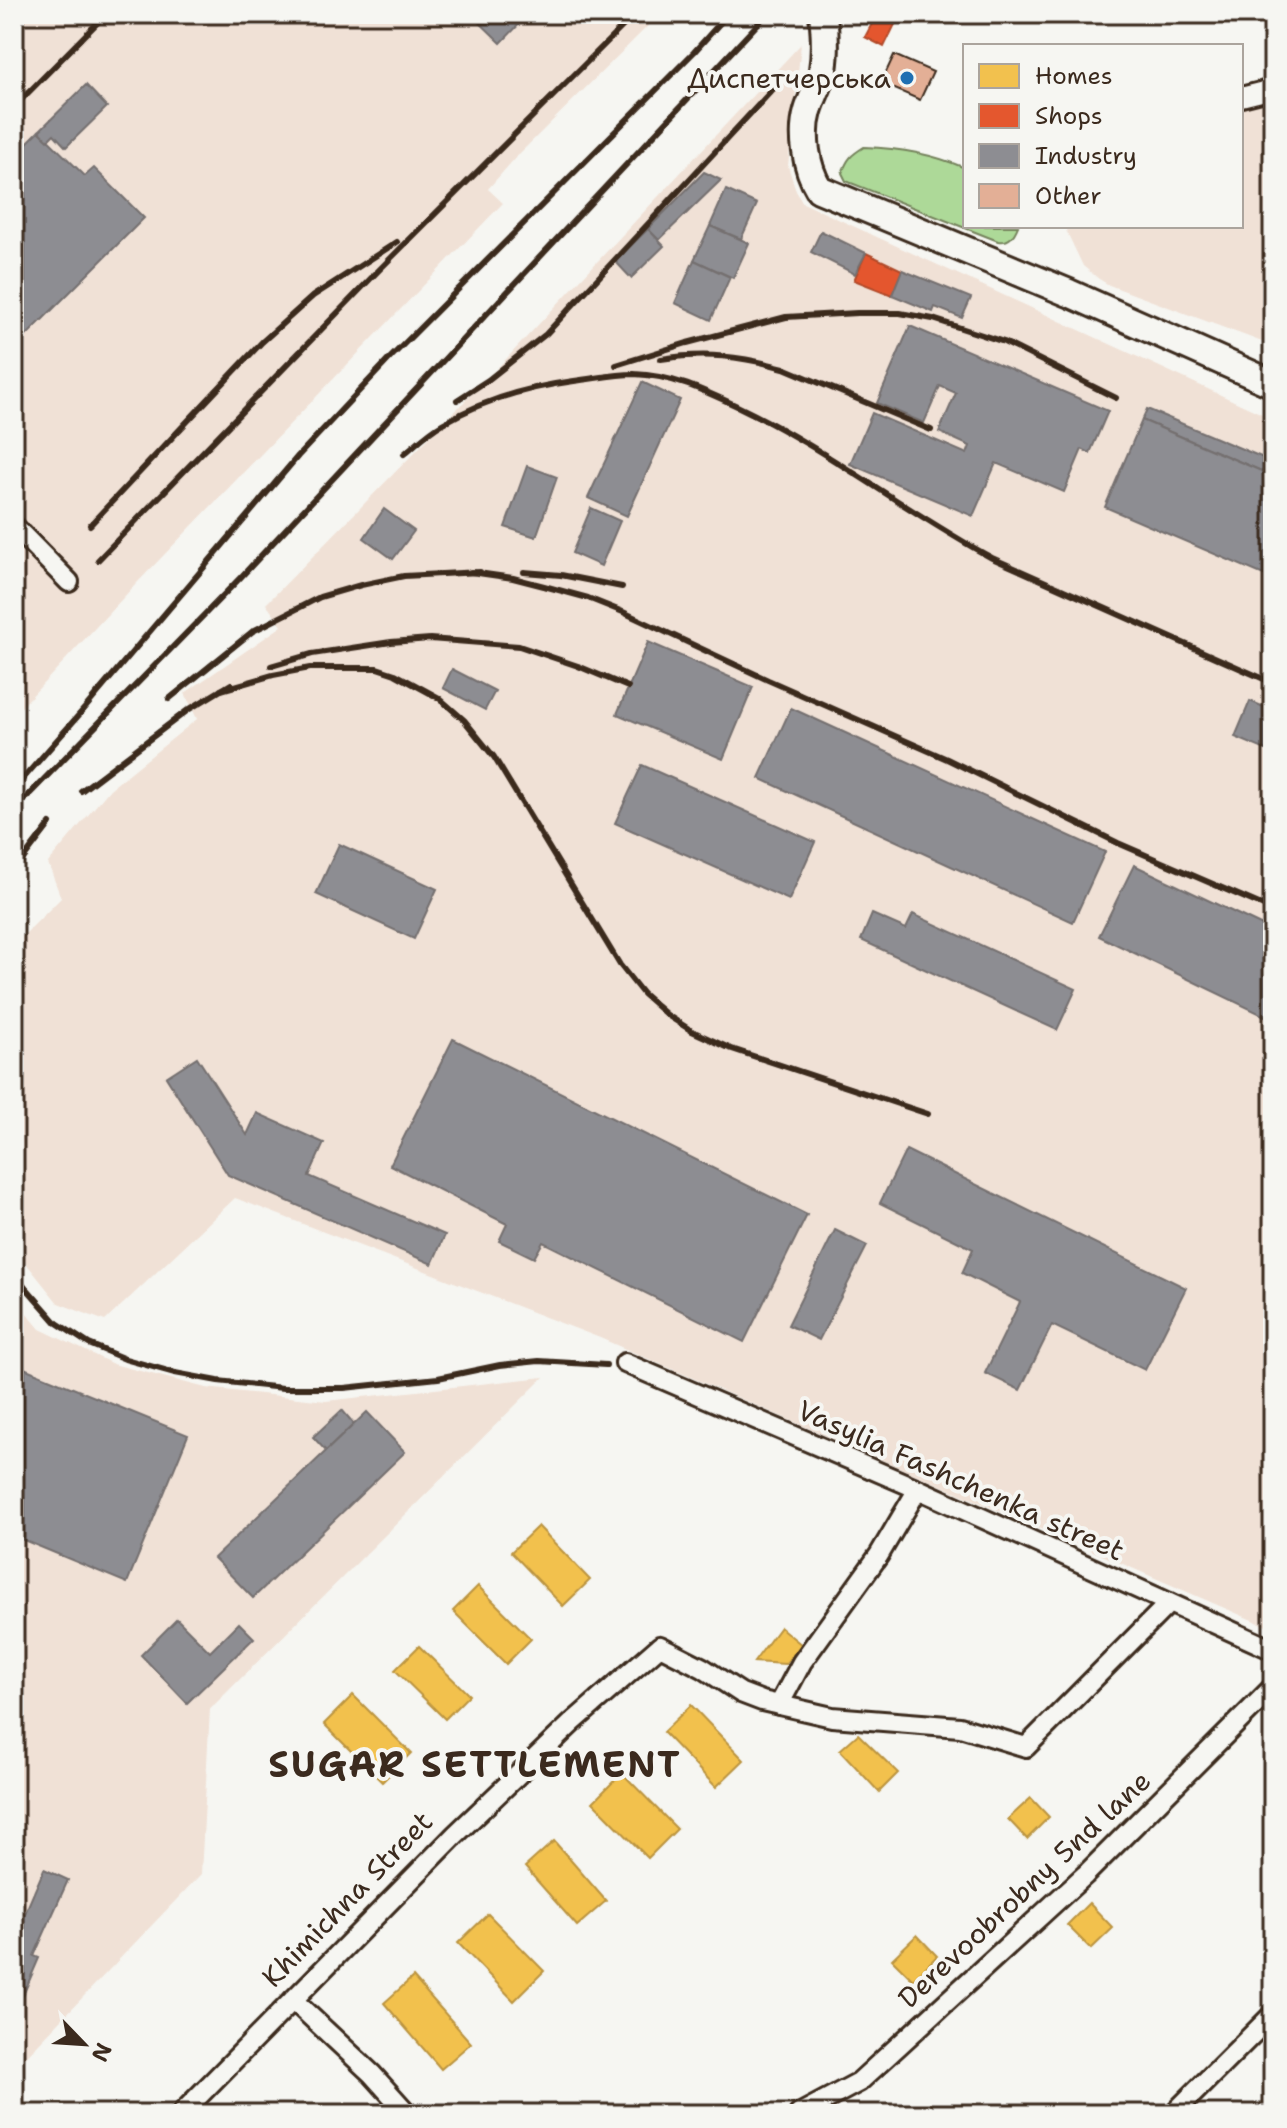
<svg xmlns="http://www.w3.org/2000/svg" width="1287" height="2128" font-family="'Shantell Sans',sans-serif">
	<style>
		.built { fill: #f0e1d6 }
		.green { fill: #add998; stroke: #74825b; stroke-width: 2 }
		.homes { fill: #f2c14e; stroke: #bb9440; stroke-width: 2 }
		.shops { fill: #e4572e; stroke: #b14a29; stroke-width: 2 }
		.industry { fill: #8d8d92; stroke: #746f6f; stroke-width: 2 }
		.building { fill: #e3af96; stroke: #3b2a1e; stroke-width: 2 }
		.lines { fill: none; stroke-linecap: round; stroke-linejoin: round }
		.street-casing { stroke: #3b2a1e; stroke-width: 24 }
		.secondary-casing { stroke: #3b2a1e; stroke-width: 32 }
		.street { stroke: #f6f6f2; stroke-width: 18 }
		.secondary { stroke: #f6f6f2; stroke-width: 26 }
		.rail { stroke: #3b2a1e; stroke-width: 6 }
		.poi-dot { fill: #1f6fb2; stroke: #f6f6f2; stroke-width: 3 }
		.labels { text-anchor: middle; stroke-width: 8; stroke-linejoin: round; paint-order: stroke }
		.poi-label { font-size: 28px; fill: #3b2a1e; stroke: #f6f6f2; text-anchor: end }
		.street-label { font-size: 28px; fill: #3b2a1e; stroke: #f6f6f2 }
		.district-label { font-size: 36px; font-weight: bold; letter-spacing: 2px; fill: #3b2a1e; stroke: #f6f6f2 }
	</style>
	<rect width="100%" height="100%" fill="#f6f6f2"/>
	<filter id="ink" filterUnits="userSpaceOnUse"><feTurbulence type="fractalNoise" baseFrequency=".0125" numOctaves="2"/><feDisplacementMap in="SourceGraphic" scale="16" xChannelSelector="R" yChannelSelector="G"/><feConvolveMatrix kernelMatrix="1 2 1 2 8 2 1 2 1" color-interpolation-filters="sRGB"/></filter>
	<g filter="url(#ink)">
		<g class="built">
			<path d="M 14,14 L 660,14 L 516,157 L 488,189 L 503,203 L 136,584 L 14,715 Z"/>
			<path d="M 801,44 L 788,166 L 796,191 L 803,203 L 1273,419 L 1273,1629 L 600,1338 L 235,1198 L 105,1321 L 58,1303 L 14,1248 L 14,945 L 61,898 L 48,863 L 110,789 L 197,719 L 185,693 L 282,626 L 266,604 L 508,357 Z"/>
			<path d="M 1273,96 L 1273,346 L 1109,285 L 1099,279 L 1083,266 L 1064,226 L 1241,226 L 1241,104 Z"/>
			<path d="M 14,1298 L 40,1329 L 113,1364 L 206,1388 L 326,1401 L 544,1377 L 210,1709 L 201,1874 L 14,2069 Z"/>
		</g>
		<path class="green" d="M 864,147 C 899,148 933,154 965,168 L 965,226 L 1018,226 C 1014,236 1009,243 998,241 L 846,181 L 842,173 C 848,158 851,155 864,147 Z"/>
		<g class="homes">
			<path d="M 538,1526 L 590,1580 L 563,1606 L 511,1552 Z"/>
			<path d="M 478,1586 L 531,1639 L 506,1664 L 453,1611 Z"/>
			<path d="M 780,1627 L 802,1645 L 785,1664 L 754,1662 Z"/>
			<path d="M 419,1646 L 469,1695 L 445,1719 L 395,1670 Z"/>
			<path d="M 353,1695 L 411,1753 L 382,1782 L 324,1724 Z"/>
			<path d="M 691,1705 L 744,1760 L 716,1787 L 663,1732 Z"/>
			<path d="M 858,1734 L 898,1773 L 879,1792 L 840,1750 Z"/>
			<path d="M 622,1773 L 677,1829 L 648,1858 L 593,1802 Z"/>
			<path d="M 1031,1798 L 1049,1817 L 1027,1839 L 1008,1819 Z"/>
			<path d="M 554,1841 L 606,1901 L 577,1926 L 525,1867 Z"/>
			<path d="M 1089,1903 L 1113,1928 L 1091,1949 L 1067,1925 Z"/>
			<path d="M 488,1914 L 544,1971 L 514,2001 L 458,1943 Z"/>
			<path d="M 917,1935 L 937,1956 L 913,1980 L 892,1959 Z"/>
			<path d="M 413,1977 L 471,2043 L 441,2069 L 384,2003 Z"/>
		</g>
		<g class="shops">
			<path d="M 877,14 L 900,14 L 884,47 L 865,37 Z"/>
			<path d="M 866,253 L 902,270 L 892,295 L 854,280 Z"/>
		</g>
		<g class="industry">
			<path d="M 471,14 L 529,14 L 501,43 Z"/>
			<path d="M 86,85 L 107,107 L 66,147 L 54,134 L 48,140 L 39,131 Z"/>
			<path d="M 39,131 L 85,176 L 94,168 L 144,218 L 14,348 L 14,156 Z"/>
			<path d="M 704,172 L 721,180 L 659,240 L 648,229 Z"/>
			<path d="M 726,190 L 757,204 L 741,239 L 710,226 Z"/>
			<path d="M 710,226 L 749,243 L 733,278 L 694,260 Z"/>
			<path d="M 648,229 L 664,246 L 631,278 L 615,261 Z"/>
			<path d="M 821,231 L 866,253 L 855,274 L 811,252 Z"/>
			<path d="M 694,260 L 730,277 L 711,320 L 675,303 Z"/>
			<path d="M 902,270 L 971,298 L 962,318 L 935,307 L 933,312 L 892,295 Z"/>
			<path d="M 910,326 L 1108,411 L 1090,453 L 1082,449 L 1064,492 L 996,463 L 973,516 L 850,464 L 872,413 L 967,454 L 970,446 L 939,432 L 956,393 L 940,386 L 924,423 L 877,403 Z"/>
			<path d="M 642,382 L 680,400 L 627,516 L 588,498 Z"/>
			<path d="M 1147,409 L 1273,462 L 1273,476 L 1142,420 Z"/>
			<path d="M 1142,420 L 1273,476 L 1273,579 L 1105,507 Z"/>
			<path d="M 527,466 L 557,477 L 536,537 L 505,527 Z"/>
			<path d="M 591,508 L 620,521 L 601,566 L 572,553 Z"/>
			<path d="M 384,509 L 414,531 L 393,559 L 364,538 Z"/>
			<path d="M 648,642 L 753,687 L 723,759 L 617,714 Z"/>
			<path d="M 452,669 L 495,691 L 485,710 L 443,688 Z"/>
			<path d="M 1250,701 L 1273,711 L 1273,753 L 1235,737 Z"/>
			<path d="M 791,708 L 1105,852 L 1073,922 L 759,778 Z"/>
			<path d="M 642,765 L 815,842 L 789,900 L 615,823 Z"/>
			<path d="M 339,844 L 437,889 L 414,939 L 316,894 Z"/>
			<path d="M 1134,865 L 1273,931 L 1273,1020 L 1099,936 Z"/>
			<path d="M 872,914 L 906,929 L 913,914 L 1076,989 L 1057,1030 L 861,940 Z"/>
			<path d="M 453,1039 L 807,1215 L 744,1342 L 543,1242 L 534,1258 L 499,1241 L 507,1224 L 390,1165 Z"/>
			<path d="M 197,1057 L 247,1135 L 257,1113 L 324,1143 L 309,1176 L 445,1235 L 432,1264 L 228,1175 L 166,1077 Z"/>
			<path d="M 906,1150 L 1186,1288 L 1145,1370 L 1052,1325 L 1020,1390 L 985,1373 L 1020,1302 L 962,1273 L 973,1249 L 880,1203 Z"/>
			<path d="M 835,1230 L 867,1246 L 819,1340 L 788,1325 Z"/>
			<path d="M 14,1364 L 188,1435 L 127,1583 L 14,1536 Z"/>
			<path d="M 342,1410 L 354,1424 L 326,1451 L 313,1437 Z"/>
			<path d="M 367,1412 L 405,1452 L 253,1598 L 214,1558 Z"/>
			<path d="M 177,1619 L 210,1652 L 239,1623 L 254,1638 L 187,1703 L 141,1655 Z"/>
			<path d="M 44,1869 L 68,1880 L 34,1956 L 39,1958 L 14,2016 L 14,1939 Z"/>
		</g>
		<path class="building" d="M 894,55 L 933,72 L 920,100 L 881,83 Z"/>
		<g class="lines">
			<defs>
				<g id="street">
					<path d="M 1241,97 L 1273,89"/>
					<path d="M 14,526 L 69,582"/>
					<path d="M 625,1363 L 918,1489 L 1273,1650"/>
					<path d="M 779,1705 L 802,1662 L 879,1555 L 918,1489"/>
					<path d="M 293,2000 L 372,2074 L 408,2114"/>
					<path d="M 181,2114 L 455,1835 L 573,1722 L 660,1646 L 703,1668 L 741,1693 L 762,1701 L 832,1717 L 960,1727 L 1026,1747 L 1169,1603"/>
					<path d="M 799,2114 L 859,2082 L 1085,1875 L 1273,1687"/>
					<path d="M 1173,2114 L 1273,2014"/>
				</g>
				<path id="secondary" d="M 823,14 C 825,32 826,52 823,70 C 820,84 812,97 808,111 C 801,135 806,168 819,189 L 1069,293 L 1273,384"/>
			</defs>
			<use href="#street" class="street-casing"/>
			<use href="#secondary" class="secondary-casing"/>
			<use href="#street" class="street"/>
			<use href="#secondary" class="secondary"/>
			<g class="rail">
				<path d="M 14,40 L 25,14"/>
				<path d="M 14,107 L 106,14"/>
				<path d="M 661,359 C 706,352 740,356 784,368 L 931,430"/>
				<path d="M 616,365 L 687,343 L 786,317 L 857,313 L 900,313 L 933,319 L 1004,342 L 1116,398"/>
				<path d="M 457,400 L 488,380 L 546,334 L 775,87"/>
				<path d="M 404,454 C 416,444 428,432 442,424 C 481,401 529,387 574,381 C 593,379 614,374 634,374 C 671,375 705,391 737,406 C 827,449 905,511 992,558 L 1273,683"/>
				<path d="M 90,525 L 262,342 L 313,296 L 397,242"/>
				<path d="M 98,560 L 379,270 L 635,14"/>
				<path d="M 471,572 L 513,578 L 544,586 L 588,598 L 623,612 L 768,680 L 947,759 L 1118,843 L 1273,910"/>
				<path d="M 524,572 L 561,575 L 622,587"/>
				<path d="M 271,666 L 312,654 L 391,642 L 430,639 L 519,646 L 578,666 L 628,687"/>
				<path d="M 221,690 L 273,675 L 310,668 L 377,668 L 395,674 L 439,698 L 464,720 L 494,757 L 620,965 L 643,994 L 667,1015 L 692,1031 L 729,1048 L 928,1114"/>
				<path d="M 169,699 L 253,631 L 320,597 L 361,585 L 404,576 L 480,572"/>
				<path d="M 14,789 L 85,708 L 298,456 L 392,356 L 694,52 L 728,14"/>
				<path d="M 81,791 L 188,710 L 231,684"/>
				<path d="M 14,810 L 240,578 L 767,14"/>
				<path d="M 14,871 L 50,824"/>
				<path d="M 14,1274 L 57,1323 L 89,1344 L 125,1359 L 175,1373 L 218,1381 L 283,1388 L 344,1388 L 438,1378 L 500,1365 L 539,1361 L 606,1365"/>
			</g>
		</g>
	</g>
	<circle class="poi-dot" cx="907" cy="78" r="8"/>
	<g class="labels">
		<g class="poi-label">
			<text x="891" y="88">Диспетчерська</text>
		</g>
		<g class="street-label">
			<text transform="translate(961 1480) rotate(24)" y="10">Vasylia Fashchenka street</text>
			<text transform="translate(1024 1889) rotate(-43)" y="10">Derevoobrobny 5nd lane</text>
			<text transform="translate(347 1899) rotate(-46)" y="10">Khimichna Street</text>
		</g>
		<g class="district-label">
			<text x="475" y="1777">SUGAR SETTLEMENT</text>
		</g>
	</g>
	<rect width="1287" height="2128" fill="none" stroke="#f6f6f2" stroke-width="48"/>
	<rect x="24" y="24" width="1239" height="2080" fill="none" stroke="#3b2a1e" stroke-width="3" filter="url(#ink)"/>
	<rect x="963" y="44" width="280" height="184" fill="#f6f6f2" stroke="#aba49d" stroke-width="2"/>
	<rect x="979" y="64" width="40" height="24" fill="#f2c14e" stroke="#aba49d" stroke-width="2"/>
	<text x="1035" y="84" font-size="24" fill="#3b2a1e">Homes</text>
	<rect x="979" y="104" width="40" height="24" fill="#e4572e" stroke="#aba49d" stroke-width="2"/>
	<text x="1035" y="124" font-size="24" fill="#3b2a1e">Shops</text>
	<rect x="979" y="144" width="40" height="24" fill="#8d8d92" stroke="#aba49d" stroke-width="2"/>
	<text x="1035" y="164" font-size="24" fill="#3b2a1e">Industry</text>
	<rect x="979" y="184" width="40" height="24" fill="#e3af96" stroke="#aba49d" stroke-width="2"/>
	<text x="1035" y="204" font-size="24" fill="#3b2a1e">Other</text>
	<g transform="translate(84 2044) rotate(115)" stroke="#f6f6f2" stroke-width="6" paint-order="stroke">
	<path d="M0-6L14 30L0 20L-14 30Z" fill="#3b2a1e"/>
	<text y="-12" font-size="22" font-weight="bold" text-anchor="middle" fill="#3b2a1e">N</text>
	</g>
</svg>
